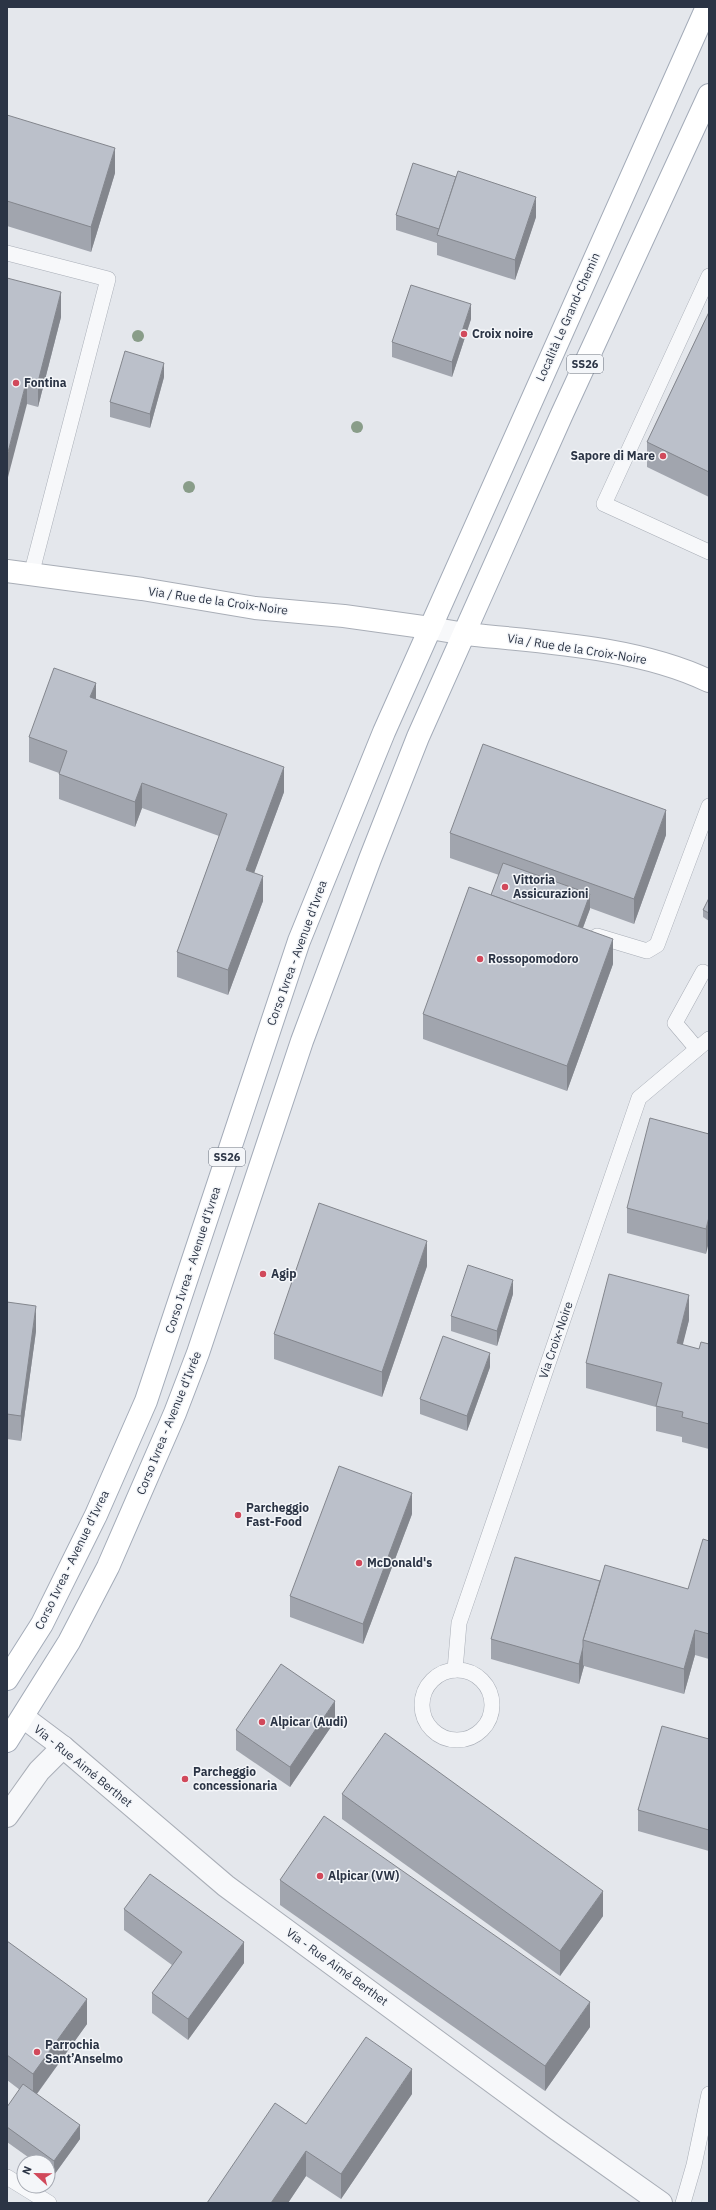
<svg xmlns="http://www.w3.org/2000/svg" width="716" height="2210" font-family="'IBM Plex Sans',sans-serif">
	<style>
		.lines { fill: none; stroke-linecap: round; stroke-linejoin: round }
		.lane-casing { stroke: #a9aeb7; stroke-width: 16 }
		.street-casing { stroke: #a9aeb7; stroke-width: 24 }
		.secondary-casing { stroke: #a9aeb7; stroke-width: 24 }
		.primary-casing { stroke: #a3abb8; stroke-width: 24 }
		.lane { stroke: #f7f8fa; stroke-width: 15 }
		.street { stroke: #f7f8fa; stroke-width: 22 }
		.secondary { stroke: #fff; stroke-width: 22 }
		.primary { stroke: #fff; stroke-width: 22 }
		.tree { fill: #899d89 }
		.wall { fill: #a1a5ae }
		.shaded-wall { fill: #83868d }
		.building { fill: #bbc0ca; stroke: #83868d }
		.poi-dot { fill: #d1495b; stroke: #f4f6f9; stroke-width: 1.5 }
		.labels { text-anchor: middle; stroke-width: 3; stroke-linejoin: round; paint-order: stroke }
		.shield { fill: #f4f6f9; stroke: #676e7b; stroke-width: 1 }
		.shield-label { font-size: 11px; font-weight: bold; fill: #2b3445 }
		.street-label { font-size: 12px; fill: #2b3445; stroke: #f4f6f9 }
		.poi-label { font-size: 12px; font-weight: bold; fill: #2b3445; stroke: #f4f6f9; text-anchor: start }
	</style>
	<rect width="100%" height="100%" fill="#e4e7ec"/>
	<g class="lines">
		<defs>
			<g id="lane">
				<path d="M 7,253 L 108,279 L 31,575"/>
				<path d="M 709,276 L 604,504 L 709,552"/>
				<path d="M 597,936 L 647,951 L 657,945 L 709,806"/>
				<path d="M 697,1049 L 675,1023 L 703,972"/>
				<path d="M 455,1670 L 459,1623 L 639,1098 L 709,1039"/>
				<circle cx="457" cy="1705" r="35"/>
				<path d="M 7,2177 L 49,2203"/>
				<path d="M 683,2203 L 694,2165 L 709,2094"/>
			</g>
			<g id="street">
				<path d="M 430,628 L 465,634"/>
				<path d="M 23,1717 L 63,1747 L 226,1886 L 555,2128 L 661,2203"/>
				<path d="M 7,1816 L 39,1771 L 63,1747"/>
			</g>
			<g id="secondary">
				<path d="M 7,571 L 142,589 L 255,608 L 344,616 L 430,628"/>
				<path d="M 465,634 C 542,642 639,647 709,681"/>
			</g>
			<g id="primary">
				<path d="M 7,1679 L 42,1624 L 96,1515 L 146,1401 L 299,941 L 384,732 L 707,7"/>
				<path d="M 7,1741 L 69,1642 L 108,1567 L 175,1413 L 198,1353 L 302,1041 L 370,859 L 418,737 L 562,414 L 709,95"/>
			</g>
		</defs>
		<use href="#lane" class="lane-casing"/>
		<use href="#street" class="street-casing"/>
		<use href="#secondary" class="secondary-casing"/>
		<use href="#primary" class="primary-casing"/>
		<use href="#lane" class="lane"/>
		<use href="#street" class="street"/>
		<use href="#secondary" class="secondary"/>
		<use href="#primary" class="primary"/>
	</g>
	<g class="tree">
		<circle cx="138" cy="336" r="6"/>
		<circle cx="357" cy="427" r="6"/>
		<circle cx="189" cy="487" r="6"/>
	</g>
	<g class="wall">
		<path d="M 7,115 L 115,173 L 91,252 L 7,226 Z"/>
		<path d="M 396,215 L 536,217 L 515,280 L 437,255 L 437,243 L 396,230 Z"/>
		<path d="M 7,278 L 61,317 L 38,407 L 27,404 Z"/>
		<path d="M 709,312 L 709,497 L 647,467 L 647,442 Z"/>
		<path d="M 471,319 L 452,377 L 392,357 L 392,342 Z"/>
		<path d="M 164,377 L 150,428 L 110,417 L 110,402 Z"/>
		<path d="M 96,699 L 284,792 L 254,872 L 263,901 L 228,995 L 177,977 L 177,952 L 219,836 L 142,808 L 135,827 L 59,799 L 59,773 L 29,762 L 29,737 Z"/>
		<path d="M 450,833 L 666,835 L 634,924 L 590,908 L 583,928 L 613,964 L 567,1091 L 423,1039 L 423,1014 L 491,895 L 499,875 L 450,858 Z"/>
		<path d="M 709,898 L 709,921 L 703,917 L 703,910 Z"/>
		<path d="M 709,1134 L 706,1254 L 627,1233 L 627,1208 Z"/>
		<path d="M 427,1266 L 382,1397 L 274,1359 L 274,1334 Z"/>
		<path d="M 513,1294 L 497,1346 L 451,1331 L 451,1316 Z"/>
		<path d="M 7,1302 L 36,1331 L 21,1441 L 7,1439 Z"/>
		<path d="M 689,1320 L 682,1345 L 699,1349 L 709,1344 L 709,1449 L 682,1442 L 682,1437 L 656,1431 L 656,1407 L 586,1388 L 586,1363 Z"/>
		<path d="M 490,1367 L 467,1431 L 420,1414 L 420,1399 Z"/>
		<path d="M 412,1514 L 363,1644 L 290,1617 L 290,1596 Z"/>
		<path d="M 709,1541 L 709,1659 L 695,1655 L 684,1694 L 584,1666 L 579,1684 L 491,1659 L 491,1639 L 600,1581 L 688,1589 Z"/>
		<path d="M 335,1721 L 290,1787 L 236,1750 L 236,1730 Z"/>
		<path d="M 709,1739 L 709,1851 L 638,1831 L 638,1810 Z"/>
		<path d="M 342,1794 L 603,1916 L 560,1976 L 342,1819 Z"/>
		<path d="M 280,1880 L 590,2027 L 545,2091 L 280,1905 Z"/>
		<path d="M 124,1909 L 244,1963 L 188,2040 L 152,2013 L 152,1993 L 172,1965 L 124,1930 Z"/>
		<path d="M 7,1941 L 87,2024 L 37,2094 L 80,2139 L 54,2175 L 48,2171 L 48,2162 L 35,2162 L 7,2142 L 7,2107 L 20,2090 L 7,2080 Z"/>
		<path d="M 412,2094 L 341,2199 L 306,2176 L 288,2203 L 207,2203 L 306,2124 Z"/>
	</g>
	<g class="shaded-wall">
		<path d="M 115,148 L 115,173 L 91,252 L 91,227 Z"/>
		<path d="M 536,197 L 536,217 L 515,280 L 515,260 Z"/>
		<path d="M 61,292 L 61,317 L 38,407 L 38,382 Z"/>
		<path d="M 471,304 L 471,319 L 452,377 L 452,362 Z"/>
		<path d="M 164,363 L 164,377 L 150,428 L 150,414 Z"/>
		<path d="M 27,379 L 27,404 L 7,481 L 7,456 Z"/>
		<path d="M 96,683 L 96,708 L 90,697 Z"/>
		<path d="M 284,767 L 284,792 L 246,895 L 246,870 Z"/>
		<path d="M 142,783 L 142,808 L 135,827 L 135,802 Z"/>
		<path d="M 666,810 L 666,835 L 634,924 L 634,899 Z"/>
		<path d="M 263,876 L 263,901 L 228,995 L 228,970 Z"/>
		<path d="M 590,894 L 590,909 L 574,951 L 574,936 Z"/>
		<path d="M 613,939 L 613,964 L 567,1091 L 567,1066 Z"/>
		<path d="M 709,1217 L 709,1242 L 706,1254 L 706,1229 Z"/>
		<path d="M 427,1241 L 427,1266 L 382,1397 L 382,1372 Z"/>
		<path d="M 513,1280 L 513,1294 L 497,1346 L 497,1331 Z"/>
		<path d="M 689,1295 L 689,1320 L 677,1368 L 677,1343 Z"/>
		<path d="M 36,1306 L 36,1331 L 21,1441 L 21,1416 Z"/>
		<path d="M 490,1353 L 490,1367 L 467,1431 L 467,1416 Z"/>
		<path d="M 412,1493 L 412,1514 L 363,1644 L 363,1624 Z"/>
		<path d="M 695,1630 L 695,1655 L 684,1694 L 684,1669 Z"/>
		<path d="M 583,1647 L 583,1665 L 584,1666 L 579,1684 L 579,1664 Z"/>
		<path d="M 335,1701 L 335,1721 L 290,1787 L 290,1767 Z"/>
		<path d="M 603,1891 L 603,1916 L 560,1976 L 560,1951 Z"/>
		<path d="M 244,1942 L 244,1963 L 188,2040 L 188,2019 Z"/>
		<path d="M 87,1999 L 87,2024 L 33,2099 L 33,2074 Z"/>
		<path d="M 590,2002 L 590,2027 L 545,2091 L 545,2066 Z"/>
		<path d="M 412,2069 L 412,2094 L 341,2199 L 341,2174 Z"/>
		<path d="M 80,2125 L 80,2139 L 54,2175 L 54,2161 Z"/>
		<path d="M 306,2151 L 306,2176 L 288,2203 L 271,2203 Z"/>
	</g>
	<g class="building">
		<path d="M 7,115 L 115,148 L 91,227 L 7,201 Z"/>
		<path d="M 413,163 L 456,177 L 439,229 L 396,215 Z"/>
		<path d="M 458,171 L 536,197 L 515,260 L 437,235 Z"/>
		<path d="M 7,278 L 61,292 L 38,382 L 27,379 L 7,456 Z"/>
		<path d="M 411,285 L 471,304 L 452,362 L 392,342 Z"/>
		<path d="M 709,312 L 709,472 L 647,442 Z"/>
		<path d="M 125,351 L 164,363 L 150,414 L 110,402 Z"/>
		<path d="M 54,668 L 96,683 L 90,697 L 284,767 L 246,870 L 263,876 L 228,970 L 177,952 L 227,814 L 142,783 L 135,802 L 59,774 L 67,751 L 29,737 Z"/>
		<path d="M 483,744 L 666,810 L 634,899 L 450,833 Z"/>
		<path d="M 503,863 L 590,894 L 578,927 L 491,895 Z"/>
		<path d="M 469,887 L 613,939 L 567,1066 L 423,1014 Z"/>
		<path d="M 709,898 L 709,913 L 703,910 Z"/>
		<path d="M 650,1118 L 709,1134 L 709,1217 L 706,1229 L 627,1208 Z"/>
		<path d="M 319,1203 L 427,1241 L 382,1372 L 274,1334 Z"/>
		<path d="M 468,1265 L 513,1280 L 497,1331 L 451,1316 Z"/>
		<path d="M 609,1274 L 689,1295 L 677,1343 L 699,1349 L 701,1342 L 709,1344 L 709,1424 L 682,1417 L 683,1412 L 656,1406 L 662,1383 L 586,1363 Z"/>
		<path d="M 7,1302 L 36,1306 L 21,1416 L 7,1414 Z"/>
		<path d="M 443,1336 L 490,1353 L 467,1416 L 420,1399 Z"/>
		<path d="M 339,1466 L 412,1493 L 363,1624 L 290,1596 Z"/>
		<path d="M 703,1539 L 709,1541 L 709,1634 L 695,1630 L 684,1669 L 583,1640 L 605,1565 L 688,1589 Z"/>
		<path d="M 515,1557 L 600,1581 L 583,1640 L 583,1647 L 579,1664 L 491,1639 Z"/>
		<path d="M 281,1664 L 335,1701 L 290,1767 L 236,1730 Z"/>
		<path d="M 662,1726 L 709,1739 L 709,1830 L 638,1810 Z"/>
		<path d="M 385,1733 L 603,1891 L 560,1951 L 342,1794 Z"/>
		<path d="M 324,1816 L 590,2002 L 545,2066 L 280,1880 Z"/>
		<path d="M 150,1874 L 244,1942 L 188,2019 L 152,1993 L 182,1952 L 124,1909 Z"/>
		<path d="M 7,1941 L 87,1999 L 33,2074 L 7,2055 Z"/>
		<path d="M 366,2037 L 412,2069 L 341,2174 L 306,2151 L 271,2203 L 207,2203 L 275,2103 L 306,2124 Z"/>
		<path d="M 23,2084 L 80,2125 L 54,2161 L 7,2127 L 7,2107 Z"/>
	</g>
	<g class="poi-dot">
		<circle cx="464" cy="334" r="4"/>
		<circle cx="16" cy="383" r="4"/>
		<circle cx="663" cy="456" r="4"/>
		<circle cx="505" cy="887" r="4"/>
		<circle cx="480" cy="959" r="4"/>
		<circle cx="263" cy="1274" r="4"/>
		<circle cx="238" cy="1515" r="4"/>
		<circle cx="359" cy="1563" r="4"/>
		<circle cx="262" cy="1722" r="4"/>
		<circle cx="185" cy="1779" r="4"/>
		<circle cx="320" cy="1876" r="4"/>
		<circle cx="37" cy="2052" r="4"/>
	</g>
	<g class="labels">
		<g class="shield">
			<rect x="567" y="355" width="36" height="18" rx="3"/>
			<rect x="209" y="1148" width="36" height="18" rx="3"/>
		</g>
		<g class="shield-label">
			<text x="585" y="368">SS26</text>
			<text x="227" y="1161">SS26</text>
		</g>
		<g class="street-label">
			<text transform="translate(568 317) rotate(-66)" y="4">Località Le Grand-Chemin</text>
			<text transform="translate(218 601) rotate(8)" y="4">Via / Rue de la Croix-Noire</text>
			<text transform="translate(577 649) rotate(9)" y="4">Via / Rue de la Croix-Noire</text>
			<text transform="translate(297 953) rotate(-70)" y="4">Corso Ivrea - Avenue d'Ivrea</text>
			<text transform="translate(193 1260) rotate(-72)" y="4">Corso Ivrea - Avenue d'Ivrea</text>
			<text transform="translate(556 1340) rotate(-71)" y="4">Via Croix-Noire</text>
			<text transform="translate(169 1423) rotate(-68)" y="4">Corso Ivrea - Avenue d'Ivrée</text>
			<text transform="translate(72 1560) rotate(-64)" y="4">Corso Ivrea - Avenue d'Ivrea</text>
			<text transform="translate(83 1766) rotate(39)" y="4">Via - Rue Aimé Berthet</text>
			<text transform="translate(337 1967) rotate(36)" y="4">Via - Rue Aimé Berthet</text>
		</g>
		<g class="poi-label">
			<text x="472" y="338">Croix noire</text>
			<text x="24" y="387">Fontina</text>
			<text x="655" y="460" text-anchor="end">Sapore di Mare</text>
			<text x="513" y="884">Vittoria<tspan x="513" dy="14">Assicurazioni</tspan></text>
			<text x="488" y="963">Rossopomodoro</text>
			<text x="271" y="1278">Agip</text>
			<text x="246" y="1512">Parcheggio<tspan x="246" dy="14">Fast-Food</tspan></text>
			<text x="367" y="1567">McDonald's</text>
			<text x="270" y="1726">Alpicar (Audi)</text>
			<text x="193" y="1776">Parcheggio<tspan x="193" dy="14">concessionaria</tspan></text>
			<text x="328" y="1880">Alpicar (VW)</text>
			<text x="45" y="2049">Parrochia<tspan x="45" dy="14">Sant’Anselmo</tspan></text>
		</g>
	</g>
	<rect width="716" height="2210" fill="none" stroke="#2b3445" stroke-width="16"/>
	<g transform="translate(36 2174) rotate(292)"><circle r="19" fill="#f4f6f9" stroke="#a4a8b1"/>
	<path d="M0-3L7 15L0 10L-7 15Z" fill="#d1495b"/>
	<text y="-6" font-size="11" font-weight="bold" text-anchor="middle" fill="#2b3445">N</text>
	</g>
</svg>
